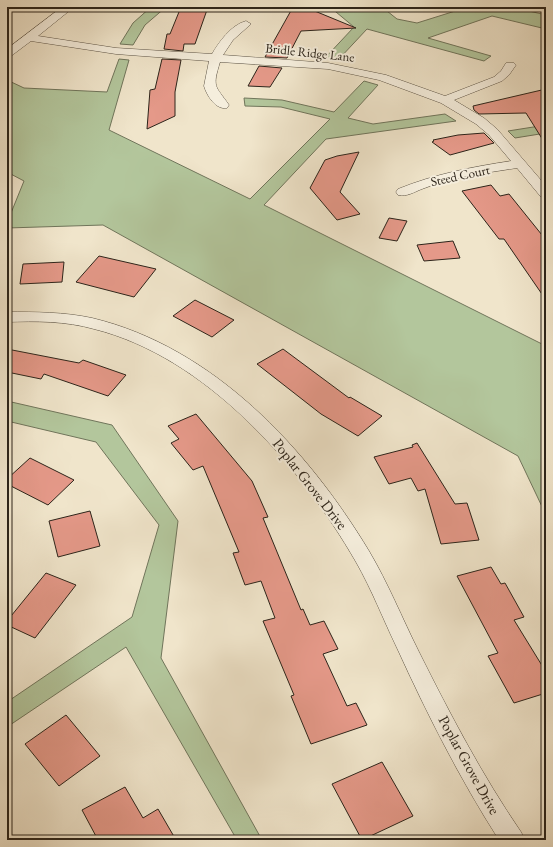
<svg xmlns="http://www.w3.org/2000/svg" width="553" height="847" font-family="'EB Garamond',serif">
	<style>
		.green { fill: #b3c69c; stroke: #70755b }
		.building { fill: #e59989; stroke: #2c241a }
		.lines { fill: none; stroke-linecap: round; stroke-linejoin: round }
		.street-casing { stroke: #5d5446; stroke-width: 1 }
		.street { fill: #f5eedd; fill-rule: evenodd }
		.labels { text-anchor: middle; stroke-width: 4; stroke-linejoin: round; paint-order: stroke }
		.far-street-label { font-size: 13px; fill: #2c241a; stroke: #f5eedd }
		.street-label { font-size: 15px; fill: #2c241a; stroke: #f5eedd }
	</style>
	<rect width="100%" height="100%" fill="#f0e5cb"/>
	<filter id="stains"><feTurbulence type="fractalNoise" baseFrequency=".005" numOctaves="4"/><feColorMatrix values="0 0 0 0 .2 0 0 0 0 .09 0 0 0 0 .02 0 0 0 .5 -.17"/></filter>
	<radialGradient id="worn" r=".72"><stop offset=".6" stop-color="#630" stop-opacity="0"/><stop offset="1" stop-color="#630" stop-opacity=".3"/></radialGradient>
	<g class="green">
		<path d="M 151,7 L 166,7 L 145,25 L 133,45 L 120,44 L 133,23 Z"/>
		<path d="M 330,7 L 382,7 L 397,19 L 417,23 L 468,7 L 512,7 L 546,15 L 546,29 L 492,16 L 428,38 L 491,56 L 484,61 L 367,29 L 339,59 L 325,58 L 354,27 Z"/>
		<path d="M 119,59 L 129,60 L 109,130 L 250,199 L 330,119 L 281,107 L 245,106 L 244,98 L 282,100 L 334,112 L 364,81 L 378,85 L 348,118 L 373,124 L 445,114 L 456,121 L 326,139 L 264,205 L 546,346 L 546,515 L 518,456 L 103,225 L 7,228 L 7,215 L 11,213 L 24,181 L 7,172 L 7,80 L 24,88 L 107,92 Z"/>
		<path d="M 546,125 L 546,133 L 515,138 L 508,131 Z"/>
		<path d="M 7,401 L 112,425 L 178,521 L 161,658 L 262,840 L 237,840 L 126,647 L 7,727 L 7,702 L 132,617 L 159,525 L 96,442 L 7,421 Z"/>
	</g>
	<g class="building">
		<path d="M 181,7 L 208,7 L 195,44 L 184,44 L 183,51 L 164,49 L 167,34 L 170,34 Z"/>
		<path d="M 293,7 L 305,7 L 356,28 L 301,31 L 287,58 L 265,57 Z"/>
		<path d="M 162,59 L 181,60 L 175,92 L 175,116 L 147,129 L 150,90 L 155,89 Z"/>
		<path d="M 259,66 L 282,68 L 270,87 L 248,86 Z"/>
		<path d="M 546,89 L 546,145 L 526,113 L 479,114 L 474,110 L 473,106 Z"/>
		<path d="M 484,133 L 494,143 L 450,155 L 432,142 L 434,141 L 433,140 L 458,135 Z"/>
		<path d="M 359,152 L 340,192 L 360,214 L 337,220 L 310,188 L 325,160 L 337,156 Z"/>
		<path d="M 491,185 L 500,196 L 509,194 L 546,240 L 546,300 L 504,239 L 499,239 L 462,191 Z"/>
		<path d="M 389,218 L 407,221 L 397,241 L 379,238 Z"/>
		<path d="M 453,241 L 460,258 L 424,261 L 417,245 Z"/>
		<path d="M 99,256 L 156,269 L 134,297 L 76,282 Z"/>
		<path d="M 64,262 L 62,282 L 20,284 L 23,264 Z"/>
		<path d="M 195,300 L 234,320 L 212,337 L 173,316 Z"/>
		<path d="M 7,349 L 79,363 L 83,360 L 126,375 L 108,396 L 44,374 L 41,379 L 7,372 L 7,366 L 10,362 L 7,361 Z"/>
		<path d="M 283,349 L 349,398 L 350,397 L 382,416 L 358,436 L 321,414 L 257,364 Z"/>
		<path d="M 196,414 L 252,481 L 268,517 L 263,518 L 301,610 L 303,609 L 310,625 L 324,621 L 338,649 L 323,654 L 347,706 L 356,703 L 367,725 L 311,744 L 291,696 L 294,695 L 263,621 L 275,618 L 261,581 L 245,585 L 233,553 L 239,552 L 203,466 L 193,470 L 171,443 L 179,439 L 168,426 Z"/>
		<path d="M 417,443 L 455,504 L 467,503 L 479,540 L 441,544 L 425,489 L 418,491 L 411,478 L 389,484 L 374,457 L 413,447 L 412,445 Z"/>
		<path d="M 30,458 L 74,480 L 48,505 L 7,484 L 7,479 Z"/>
		<path d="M 90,511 L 100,546 L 58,557 L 49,521 Z"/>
		<path d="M 491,567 L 501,584 L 505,583 L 524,617 L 514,620 L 546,672 L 546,693 L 514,703 L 488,656 L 498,653 L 457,576 Z"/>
		<path d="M 46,573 L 76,585 L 35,638 L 7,625 L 7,621 Z"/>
		<path d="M 66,715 L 100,756 L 59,786 L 25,744 Z"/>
		<path d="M 382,762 L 413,816 L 362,840 L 332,784 Z"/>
		<path d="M 125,787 L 143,818 L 158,809 L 176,840 L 98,840 L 82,810 Z"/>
	</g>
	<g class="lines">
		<defs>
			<g id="street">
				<path d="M 62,7 L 74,7 L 38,36 L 116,48 L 212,54 C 219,42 231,25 246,21 L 251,24 L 233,40 L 223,55 L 328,63 L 386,75 L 445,96 L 494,77 L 501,71 L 506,63 L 514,63 L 516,65 L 509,75 L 502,81 L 454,100 L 484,118 L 497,129 L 546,186 L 546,198 L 541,197 L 517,168 C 485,173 452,177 422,189 C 414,192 407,197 398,195 L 396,192 L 398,189 C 435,174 472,167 511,161 L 489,135 L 476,124 L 441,103 L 379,80 L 328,69 L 220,62 C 212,88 215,85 229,105 L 227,108 C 216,110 207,96 204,86 L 209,61 L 116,54 L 31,41 L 11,56 L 7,57 L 7,49 Z"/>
				<path d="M 7,312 C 36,312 64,312 92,318 C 213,347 307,448 369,551 C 388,583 402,618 419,652 C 450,714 482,775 521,832 L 525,840 L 499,840 C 460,779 427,714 397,648 C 383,619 372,590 356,562 C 300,465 206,357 94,329 C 66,321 36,321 7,322 Z"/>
			</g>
		</defs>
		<use href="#street" class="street-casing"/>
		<use href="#street" class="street"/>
	</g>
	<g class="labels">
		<g class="far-street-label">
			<text transform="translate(310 52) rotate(6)" y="5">Bridle Ridge Lane</text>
			<text transform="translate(460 175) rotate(-12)" y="5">Steed Court</text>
		</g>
		<g class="street-label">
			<text transform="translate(310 484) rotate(52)" y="5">Poplar Grove Drive</text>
			<text transform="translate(469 765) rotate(61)" y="5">Poplar Grove Drive</text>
		</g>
	</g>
	<rect width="553" height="847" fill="none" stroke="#f0e5cb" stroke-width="24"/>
	<rect x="8" y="8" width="537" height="831" fill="none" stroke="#2c241a" stroke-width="2"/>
	<rect x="12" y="12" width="529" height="823" fill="none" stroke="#2c241a"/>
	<rect width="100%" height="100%" filter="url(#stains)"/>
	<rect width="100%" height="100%" fill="url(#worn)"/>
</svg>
